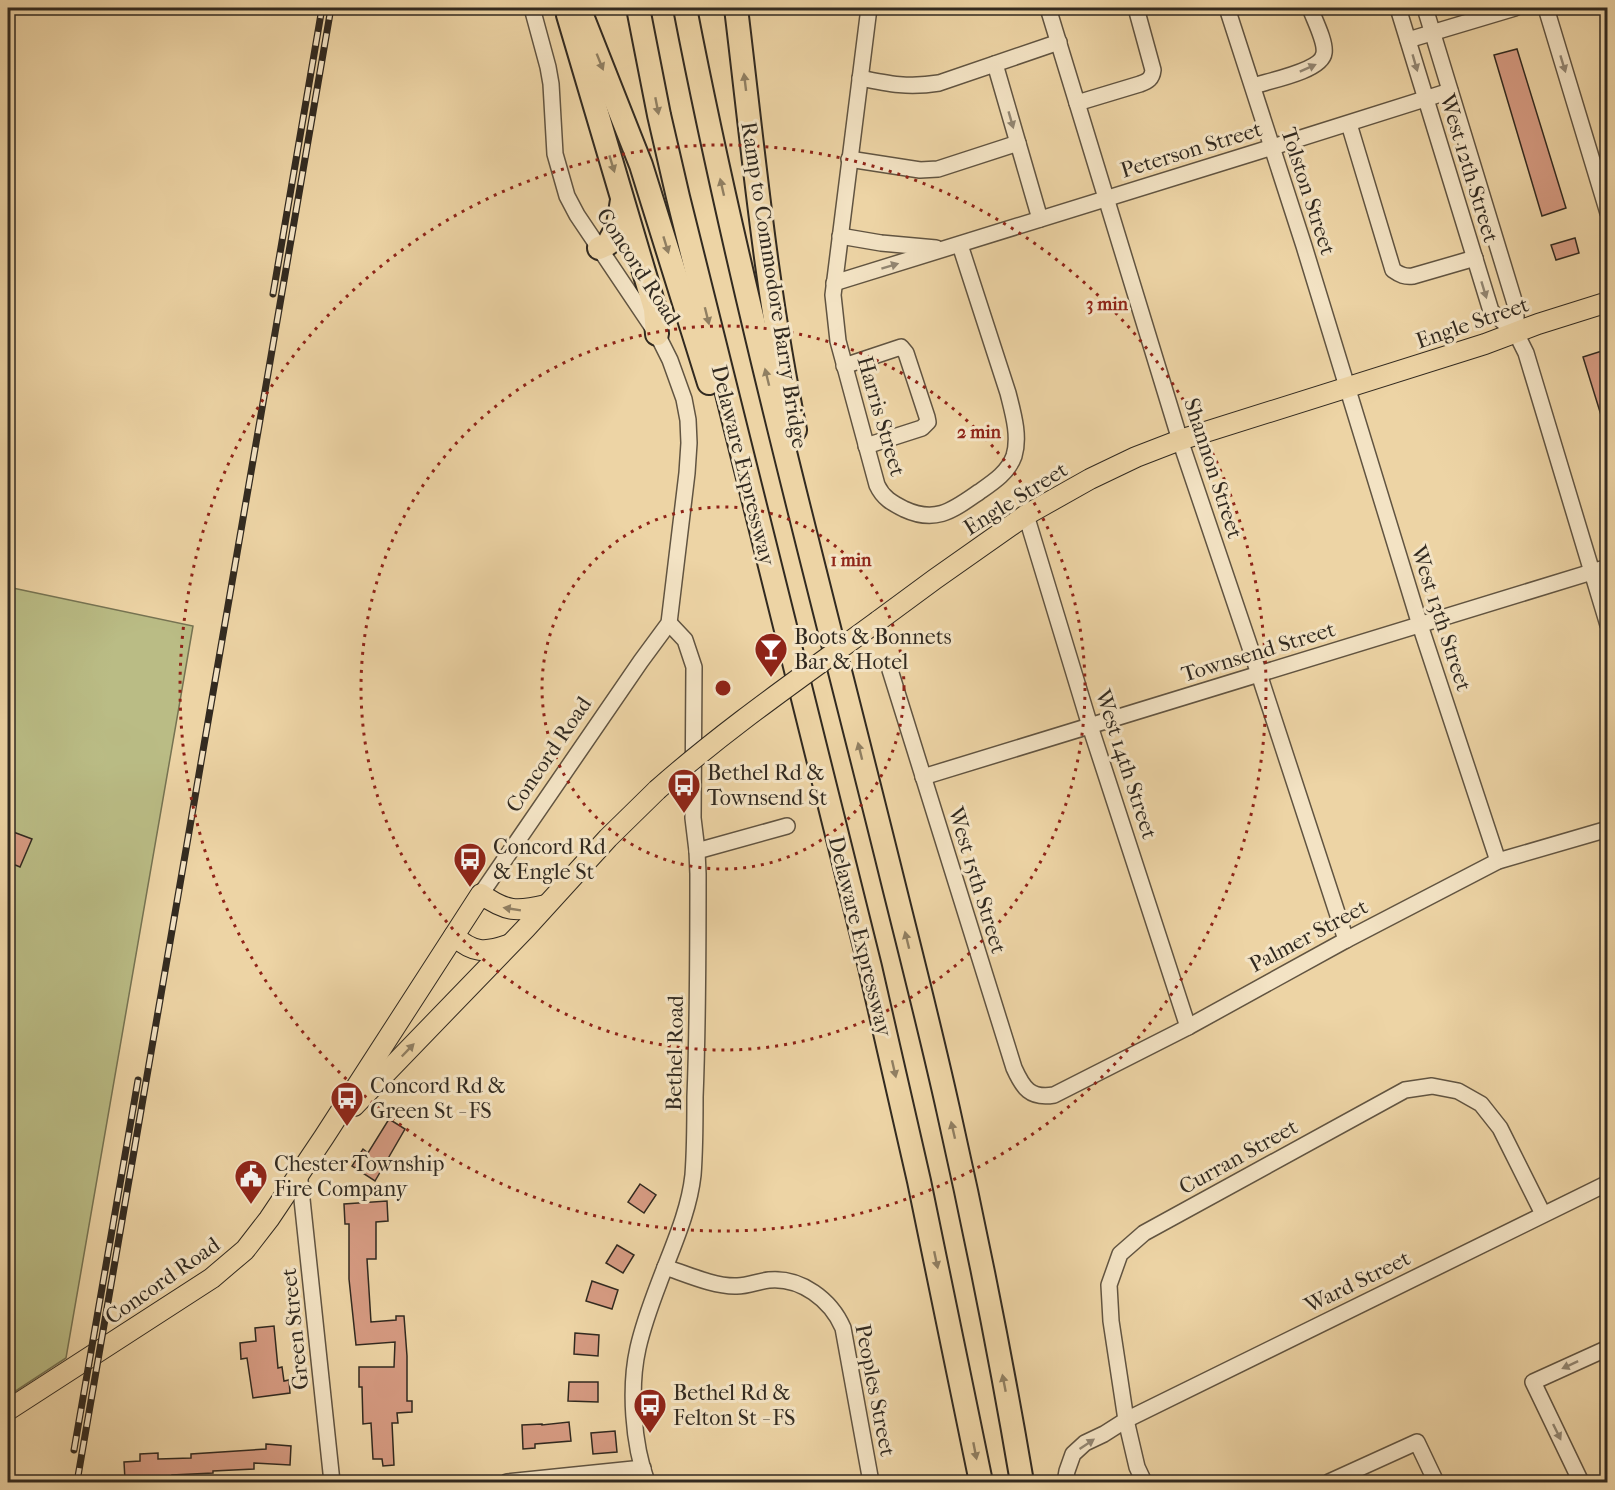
<svg xmlns="http://www.w3.org/2000/svg" width="1615" height="1490" font-family="'IM FELL French Canon',serif">
	<style>
		.green { fill: #babc85; stroke: #767352; stroke-width: 1.5 }
		.building { fill: #d69b82; stroke: #322a20; stroke-width: 1.5 }
		.lines { fill: none; stroke-linecap: round; stroke-linejoin: round }
		.minor-casing { stroke: #615441; stroke-width: 18 }
		.major-casing { stroke: #322a20; stroke-width: 22 }
		.highway-casing { stroke: #322a20; stroke-width: 26 }
		.minor { stroke: #f3e3c4; stroke-width: 15 }
		.major { stroke: #edd4a5; stroke-width: 20 }
		.highway { stroke: #edd4a5; stroke-width: 22 }
		.rail-casing { stroke: #322a20; stroke-width: 7 }
		.rail { stroke: #f3e3c4; stroke-width: 4.5; stroke-dasharray: 14; stroke-linecap: butt }
		.major-bridge-casing { stroke: #322a20; stroke-width: 22; stroke-linecap: butt }
		.major-bridge { stroke: #edd4a5; stroke-width: 20 }
		.oneway { fill: #907f62 }
		.oneway2 { fill: #928672 }
		.ring { fill: none; stroke: #8f2418; stroke-width: 3; stroke-dasharray: 3 6 }
		.labels { text-anchor: middle; stroke-width: 6; stroke-linejoin: round; paint-order: stroke }
		.street-label { font-size: 22px; fill: #322a20; stroke: #f3e3c4 }
		.poi-label { font-size: 22px; fill: #322a20; stroke: #f3e3c4; text-anchor: start }
		.centre { fill: #8f2418; stroke: #f3e3c4; stroke-width: 3 }
		.ring-label { font-size: 18px; text-anchor: middle; font-weight: bold; fill: #8f2418; stroke: #f3e3c4; stroke-width: 6; stroke-linejoin: round; paint-order: stroke }
	</style>
	<rect width="100%" height="100%" fill="#edd4a5"/>
	<filter id="stains"><feTurbulence type="fractalNoise" baseFrequency=".00333" numOctaves="4"/><feColorMatrix values="0 0 0 0 .2 0 0 0 0 .09 0 0 0 0 .02 0 0 0 .5 -.17"/></filter>
	<radialGradient id="worn" r=".72"><stop offset=".6" stop-color="#630" stop-opacity="0"/><stop offset="1" stop-color="#630" stop-opacity=".3"/></radialGradient>
	<path class="green" d="M 8,587 L 193,626 L 66,1358 L 8,1396 Z"/>
	<g class="building">
		<path d="M 1517,49 L 1566,208 L 1542,216 L 1494,55 Z"/>
		<path d="M 1575,238 L 1579,253 L 1556,260 L 1551,245 Z"/>
		<path d="M 1608,349 L 1608,428 L 1605,428 L 1583,357 Z"/>
		<path d="M 8,830 L 32,839 L 20,867 L 8,862 Z"/>
		<path d="M 389,1119 L 405,1129 L 375,1181 L 352,1166 L 363,1149 L 368,1153 Z"/>
		<path d="M 640,1184 L 656,1195 L 644,1213 L 628,1202 Z"/>
		<path d="M 387,1201 L 388,1221 L 376,1222 L 376,1259 L 367,1259 L 371,1322 L 396,1320 L 396,1316 L 404,1316 L 407,1356 L 407,1401 L 412,1401 L 412,1412 L 397,1413 L 398,1423 L 392,1423 L 394,1465 L 383,1466 L 382,1459 L 373,1459 L 371,1423 L 363,1424 L 362,1387 L 359,1387 L 359,1367 L 394,1367 L 395,1342 L 356,1345 L 349,1279 L 349,1224 L 345,1224 L 344,1204 Z"/>
		<path d="M 617,1245 L 634,1255 L 623,1273 L 606,1263 Z"/>
		<path d="M 592,1281 L 618,1290 L 612,1309 L 586,1301 Z"/>
		<path d="M 274,1326 L 278,1368 L 282,1367 L 284,1381 L 289,1380 L 290,1393 L 253,1398 L 247,1358 L 241,1359 L 240,1343 L 256,1341 L 255,1328 Z"/>
		<path d="M 575,1333 L 599,1335 L 598,1356 L 574,1354 Z"/>
		<path d="M 569,1382 L 598,1382 L 598,1402 L 568,1401 Z"/>
		<path d="M 569,1422 L 571,1441 L 535,1444 L 535,1448 L 523,1449 L 522,1425 L 542,1424 L 542,1425 Z"/>
		<path d="M 615,1431 L 617,1452 L 593,1454 L 591,1433 Z"/>
		<path d="M 266,1444 L 291,1446 L 290,1465 L 254,1463 L 254,1469 L 213,1471 L 213,1473 L 172,1475 L 172,1478 L 125,1480 L 124,1462 L 140,1461 L 140,1454 L 158,1453 L 158,1459 L 191,1458 L 191,1454 L 266,1449 Z"/>
	</g>
	<g class="lines">
		<defs>
			<g id="minor">
				<path d="M 869,8 L 833,295 L 838,341 L 877,485 C 883,498 892,503 904,509 C 936,524 953,510 979,492 C 992,483 1008,473 1014,456 C 1020,436 1013,413 1008,393 L 960,245"/>
				<path d="M 1048,8 L 1180,440 L 1259,674 L 1346,940"/>
				<path d="M 1227,8 L 1304,246 L 1420,625 L 1498,861"/>
				<path d="M 1398,8 L 1491,311 L 1516,333"/>
				<path d="M 1425,8 L 1516,307 L 1516,333 L 1526,353 L 1608,625"/>
				<path d="M 1546,8 L 1608,213"/>
				<path d="M 8,10 L 8,8"/>
				<path d="M 1408,40 L 1515,8"/>
				<path d="M 995,64 L 1040,219"/>
				<path d="M 860,78 C 889,84 909,88 939,83 L 1059,42"/>
				<path d="M 1253,86 C 1268,81 1322,71 1324,53 C 1326,42 1314,19 1310,8"/>
				<path d="M 1077,103 L 1140,84 C 1148,81 1152,79 1153,70 L 1136,8"/>
				<path d="M 1349,124 L 1393,270 C 1400,275 1405,277 1413,276 L 1475,258"/>
				<path d="M 849,159 L 920,170 L 938,169 L 1018,143"/>
				<path d="M 840,236 L 881,243 L 936,248"/>
				<path d="M 834,283 C 1040,220 1245,156 1450,91"/>
				<path d="M 844,366 L 901,347 L 906,353 L 927,417 L 928,422 L 922,428 L 866,446"/>
				<path d="M 1026,515 L 1090,726 L 1188,1027"/>
				<path d="M 890,670 L 1014,1068 C 1023,1088 1030,1099 1054,1095 L 1188,1027 L 1346,940 L 1498,861 L 1608,829"/>
				<path d="M 923,777 L 1608,567"/>
				<path d="M 697,851 L 787,826"/>
				<path d="M 481,894 L 641,661 L 669,623 L 687,473 L 689,443 L 688,420 L 684,399 L 670,360 L 657,334 L 577,215 L 567,196 L 555,154 L 551,84 L 548,67 L 532,8"/>
				<path d="M 299,1171 L 332,1482"/>
				<path d="M 665,1267 C 686,1274 715,1287 737,1286 C 748,1286 759,1281 769,1280 C 801,1277 831,1300 843,1328 L 871,1482"/>
				<path d="M 507,1482 L 643,1468"/>
				<path d="M 647,1482 C 633,1444 629,1388 638,1348 C 643,1326 651,1304 659,1283 C 672,1248 689,1212 693,1175 C 695,1149 695,1123 695,1097 C 698,1023 698,949 698,874 L 697,851 L 693,818 L 694,667 L 685,640 L 669,623"/>
				<path d="M 1065,1482 L 1067,1471 L 1073,1454 L 1085,1443 L 1104,1434 L 1126,1420 L 1608,1183"/>
				<path d="M 1144,1482 L 1137,1467 L 1126,1420 L 1111,1321 L 1109,1285 L 1120,1254 L 1144,1233 L 1405,1090 L 1432,1086 L 1458,1091 L 1481,1104 L 1500,1128 L 1543,1214"/>
				<path d="M 1329,1482 L 1417,1442 L 1436,1482"/>
				<path d="M 1581,1482 L 1533,1382 L 1608,1348"/>
			</g>
			<g id="major">
				<path d="M 878,621 L 935,579 L 1026,515 L 1090,479 L 1136,457 L 1180,440 L 1485,344 L 1538,324 L 1608,302"/>
				<path d="M 454,936 C 473,953 485,953 508,945"/>
				<path d="M 354,1106 L 526,928 L 608,838 L 657,790"/>
				<path d="M 8,1410 L 212,1278 L 245,1250 L 269,1219 L 324,1137 L 481,894 C 506,912 517,912 546,905"/>
			</g>
			<g id="highway">
				<path d="M 579,8 L 641,165 L 709,383"/>
				<path d="M 638,8 L 659,115 L 678,197 L 870,967 L 919,1181 L 981,1482"/>
				<path d="M 685,8 C 741,296 818,580 889,866 C 909,947 930,1028 948,1109 C 976,1233 1001,1358 1022,1482"/>
				<path d="M 736,8 C 753,148 766,291 795,430"/>
				<path d="M 568,15 L 655,309 L 657,334"/>
				<path d="M 599,248 L 608,244 L 618,225 L 622,200"/>
			</g>
		</defs>
		<use href="#minor" class="minor-casing"/>
		<use href="#major" class="major-casing"/>
		<use href="#highway" class="highway-casing"/>
		<use href="#minor" class="minor"/>
		<use href="#major" class="major"/>
		<use href="#highway" class="highway"/>
		<defs>
			<g id="rail">
				<path d="M 273,294 L 322,8"/>
				<path d="M 74,1450 L 138,1080"/>
				<path d="M 77,1482 L 331,8"/>
			</g>
		</defs>
		<use href="#rail" class="rail-casing"/>
		<use href="#rail" class="rail"/>
		<defs>
			<path id="major-bridge" d="M 657,790 C 727,728 803,676 878,621"/>
		</defs>
		<use href="#major-bridge" class="major-bridge-casing"/>
		<use href="#major-bridge" class="major-bridge"/>
	</g>
	<defs><path id="oneway-solid" d="M-6-.8H1V-3.2L6.5 0L1 3.2V.8H-6Z" transform="scale(1.5)"/></defs>
	<g class="oneway">
		<use href="#oneway-solid" transform="translate(600 62) rotate(68)"/>
		<use href="#oneway-solid" transform="translate(745 82) rotate(-97)"/>
		<use href="#oneway-solid" transform="translate(657 106) rotate(79)"/>
		<use href="#oneway-solid" transform="translate(612 164) rotate(73)"/>
		<use href="#oneway-solid" transform="translate(722 187) rotate(-103)"/>
		<use href="#oneway-solid" transform="translate(666 245) rotate(73)"/>
		<use href="#oneway-solid" transform="translate(707 316) rotate(76)"/>
		<use href="#oneway-solid" transform="translate(767 377) rotate(-104)"/>
		<use href="#oneway-solid" transform="translate(860 751) rotate(-104)"/>
		<use href="#oneway-solid" transform="translate(512 909) rotate(-171)"/>
		<use href="#oneway-solid" transform="translate(907 940) rotate(-104)"/>
		<use href="#oneway-solid" transform="translate(408 1050) rotate(-46)"/>
		<use href="#oneway-solid" transform="translate(894 1069) rotate(77)"/>
		<use href="#oneway-solid" transform="translate(953 1130) rotate(-103)"/>
		<use href="#oneway-solid" transform="translate(936 1260) rotate(78)"/>
		<use href="#oneway-solid" transform="translate(1004 1383) rotate(-101)"/>
		<use href="#oneway-solid" transform="translate(975 1451) rotate(79)"/>
	</g>
	<g class="oneway2">
		<use href="#oneway-solid" transform="translate(1415 63) rotate(74)"/>
		<use href="#oneway-solid" transform="translate(1563 64) rotate(73)"/>
		<use href="#oneway-solid" transform="translate(1308 68) rotate(-24)"/>
		<use href="#oneway-solid" transform="translate(1011 120) rotate(74)"/>
		<use href="#oneway-solid" transform="translate(890 266) rotate(-17)"/>
		<use href="#oneway-solid" transform="translate(1484 290) rotate(73)"/>
		<use href="#oneway-solid" transform="translate(1570 1365) rotate(155)"/>
		<use href="#oneway-solid" transform="translate(1557 1432) rotate(64)"/>
		<use href="#oneway-solid" transform="translate(1087 1444) rotate(-34)"/>
	</g>
	<g class="ring">
		<circle cx="723" cy="688" r="181"/>
		<circle cx="723" cy="688" r="362"/>
		<circle cx="723" cy="688" r="543"/>
	</g>
	<defs>
		<symbol id="bar-pin" viewBox="-11 -11 22 30"><path d="M0 17L-7.5 6A9.5 9.5 0 1 1 7.5 6Z" fill="#8f2418" stroke="#f3e3c4"/><path d="M-6-5H6L.8 .8V4.5H3.5V6h-7V4.5H-.8V.8Z" fill="#fff"/></symbol>
		<symbol id="bus-pin" viewBox="-11 -11 22 30"><path d="M0 17L-7.5 6A9.5 9.5 0 1 1 7.5 6Z" fill="#8f2418" stroke="#f3e3c4"/><path d="M-5-6H5V4H4V6H2V4H-2V6H-4V4H-5ZM-3.5-4V0h7V-4ZM-3.5 1.2v1.5H-2V1.2ZM2 1.2v1.5H3.5V1.2Z" fill="#fff"/></symbol>
		<symbol id="civic-pin" viewBox="-11 -11 22 30"><path d="M0 17L-7.5 6A9.5 9.5 0 1 1 7.5 6Z" fill="#8f2418" stroke="#f3e3c4"/><path d="M-.6-6.5H3V-4.5H.6V-3L4-1V1h2V6H-6V1h2V-1L-.6-3ZM-1.2 2.5V6h2.4V2.5Z" fill="#fff"/></symbol>
	</defs>
	<g fill-rule="evenodd">
		<use href="#bar-pin" x="752" y="630" width="38" height="52"/>
		<use href="#bus-pin" x="665" y="766" width="38" height="52"/>
		<use href="#bus-pin" x="451" y="840" width="38" height="52"/>
		<use href="#bus-pin" x="328" y="1079" width="38" height="52"/>
		<use href="#civic-pin" x="232" y="1157" width="38" height="52"/>
		<use href="#bus-pin" x="631" y="1386" width="38" height="52"/>
	</g>
	<g class="labels">
		<g class="street-label">
			<text transform="translate(1191 149) rotate(-17)" y="8">Peterson Street</text>
			<text transform="translate(1470 168) rotate(73)" y="8">West 12th Street</text>
			<text transform="translate(1309 191) rotate(72)" y="8">Tolston Street</text>
			<text transform="translate(639 266) rotate(57)" y="8">Concord Road</text>
			<text transform="translate(775 285) rotate(81)" y="8">Ramp to Commodore Barry Bridge</text>
			<text transform="translate(1472 322) rotate(-19)" y="8">Engle Street</text>
			<text transform="translate(882 416) rotate(74)" y="8">Harris Street</text>
			<text transform="translate(744 465) rotate(76)" y="8">Delaware Expressway</text>
			<text transform="translate(1214 468) rotate(72)" y="8">Shannon Street</text>
			<text transform="translate(1015 498) rotate(-32)" y="8">Engle Street</text>
			<text transform="translate(1442 618) rotate(72)" y="8">West 13th Street</text>
			<text transform="translate(1258 651) rotate(-17)" y="8">Townsend Street</text>
			<text transform="translate(548 754) rotate(-56)" y="8">Concord Road</text>
			<text transform="translate(1127 764) rotate(72)" y="8">West 14th Street</text>
			<text transform="translate(978 880) rotate(73)" y="8">West 15th Street</text>
			<text transform="translate(1308 935) rotate(-28)" y="8">Palmer Street</text>
			<text transform="translate(861 936) rotate(76)" y="8">Delaware Expressway</text>
			<text transform="translate(674 1053) rotate(-89)" y="8">Bethel Road</text>
			<text transform="translate(1238 1156) rotate(-29)" y="8">Curran Street</text>
			<text transform="translate(162 1280) rotate(-35)" y="8">Concord Road</text>
			<text transform="translate(1357 1281) rotate(-26)" y="8">Ward Street</text>
			<text transform="translate(294 1329) rotate(-96)" y="8">Green Street</text>
			<text transform="translate(876 1390) rotate(79)" y="8">Peoples Street</text>
		</g>
		<g class="poi-label">
			<text x="794" y="644">Boots &amp; Bonnets<tspan x="794" dy="25">Bar &amp; Hotel</tspan></text>
			<text x="707" y="780">Bethel Rd &amp;<tspan x="707" dy="25">Townsend St</tspan></text>
			<text x="493" y="854">Concord Rd<tspan x="493" dy="25">&amp; Engle St</tspan></text>
			<text x="370" y="1093">Concord Rd &amp;<tspan x="370" dy="25">Green St - FS</tspan></text>
			<text x="274" y="1171">Chester Township<tspan x="274" dy="25">Fire Company</tspan></text>
			<text x="673" y="1400">Bethel Rd &amp;<tspan x="673" dy="25">Felton St - FS</tspan></text>
		</g>
	</g>
	<circle cx="723" cy="688" r="9" class="centre"/>
	<g class="ring-label">
		<text x="1107" y="310">3 min</text>
		<text x="979" y="438">2 min</text>
		<text x="851" y="566">1 min</text>
	</g>
	<rect width="1615" height="1490" fill="none" stroke="#edd4a5" stroke-width="30"/>
	<rect x="9" y="9" width="1597" height="1472" fill="none" stroke="#322a20" stroke-width="3"/>
	<rect x="15" y="15" width="1585" height="1460" fill="none" stroke="#322a20" stroke-width="1.5"/>
	<rect width="100%" height="100%" filter="url(#stains)"/>
	<rect width="100%" height="100%" fill="url(#worn)"/>
</svg>
